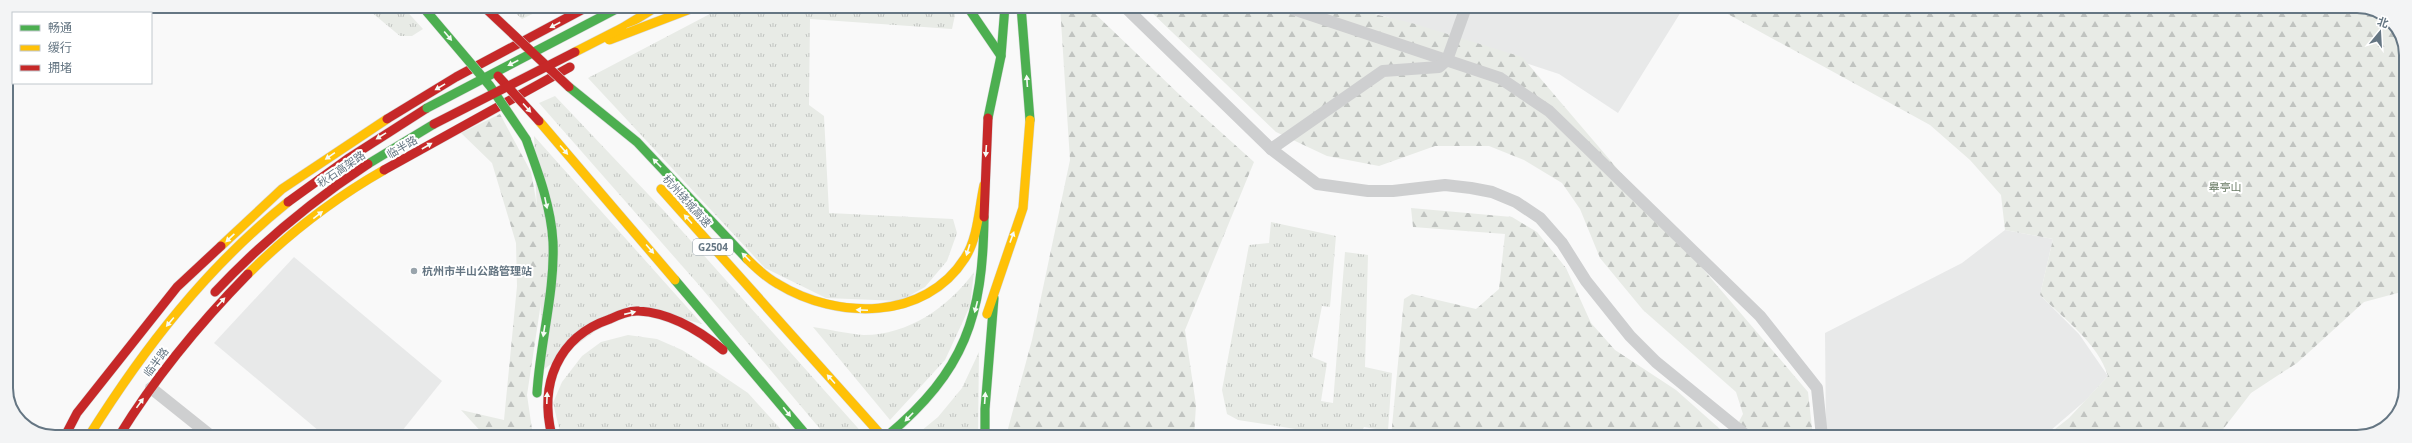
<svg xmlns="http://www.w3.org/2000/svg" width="2412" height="443" font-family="'Open Sans','Noto Sans SC',sans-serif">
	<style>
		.built { fill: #e8e9e9 }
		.grass { fill: url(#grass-tufts) }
		.forest { fill: url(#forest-firs) }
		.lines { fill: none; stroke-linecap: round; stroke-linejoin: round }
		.fast-casing { stroke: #d5d6d7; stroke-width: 10 }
		.slow-casing { stroke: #d5d6d7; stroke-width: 10 }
		.jam-casing { stroke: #d5d6d7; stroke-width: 10 }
		.street { stroke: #cecfd0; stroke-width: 12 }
		.fast { stroke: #4caf50; stroke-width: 9 }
		.slow { stroke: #ffc107; stroke-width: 9 }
		.jam { stroke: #c62828; stroke-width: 9 }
		.fast-bridge-casing { stroke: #d5d6d6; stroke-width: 10; stroke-linecap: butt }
		.slow-bridge-casing { stroke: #d5d6d6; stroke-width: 10; stroke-linecap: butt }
		.jam-bridge-casing { stroke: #d5d6d6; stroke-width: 10; stroke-linecap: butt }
		.fast-bridge { stroke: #4caf50; stroke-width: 9 }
		.slow-bridge { stroke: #ffc107; stroke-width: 9 }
		.jam-bridge { stroke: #c62828; stroke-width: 9 }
		.oneway { fill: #f6fbf6 }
		.poi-dot { fill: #99a4ac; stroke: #fff; stroke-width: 1.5 }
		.labels { text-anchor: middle; stroke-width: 4; stroke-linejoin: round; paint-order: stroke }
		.shield { fill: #fff; stroke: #939fa8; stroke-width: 1 }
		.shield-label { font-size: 10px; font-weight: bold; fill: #657683 }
		.street-label { font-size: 11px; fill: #657683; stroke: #fff }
		.park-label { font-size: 11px; fill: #687a64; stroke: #fff }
		.poi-label { font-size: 11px; font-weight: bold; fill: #657683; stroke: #fff; text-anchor: start }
		.rim { fill: none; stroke: #657683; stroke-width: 2 }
	</style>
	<defs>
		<pattern id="grass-tufts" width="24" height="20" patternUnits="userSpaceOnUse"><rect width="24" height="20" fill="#e8ebe6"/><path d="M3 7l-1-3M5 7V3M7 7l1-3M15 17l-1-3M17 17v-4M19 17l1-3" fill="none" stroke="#c0c3c0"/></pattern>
		<pattern id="forest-firs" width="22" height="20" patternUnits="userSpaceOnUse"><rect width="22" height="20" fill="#e8ebe6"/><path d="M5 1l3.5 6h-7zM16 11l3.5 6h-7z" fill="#c0c3c0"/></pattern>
	</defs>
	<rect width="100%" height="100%" fill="#f9f9f9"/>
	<g class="built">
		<path d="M 1356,7 L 1684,7 L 1618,113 L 1559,74 Z"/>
		<path d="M 2005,230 L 2053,239 L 2040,295 L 2079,334 L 2108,376 L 2086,400 L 2043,437 L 1826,437 L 1825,333 L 1962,263 Z"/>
		<path d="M 294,257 L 442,381 L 398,436 L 325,436 L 214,343 Z"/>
	</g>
	<g class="grass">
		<path d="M 364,6 L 402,6 L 423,29 L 412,36 L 400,36 Z"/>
		<path d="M 508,6 L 549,6 L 522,19 Z"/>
		<path d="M 725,6 L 953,6 L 955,15 L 952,29 L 810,19 L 809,105 L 824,116 L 829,213 L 953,219 L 957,233 L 947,261 L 925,287 L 900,301 L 826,298 L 765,268 L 588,78 Z"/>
		<path d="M 555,96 L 666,213 L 865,436 L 826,436 L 698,284 L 539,103 Z"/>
		<path d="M 534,136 L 702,324 L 630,305 L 543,370 Z"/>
		<path d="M 1271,222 L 1336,236 L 1330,307 L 1322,306 L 1312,357 L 1327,363 L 1321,401 L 1333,403 L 1345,252 L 1368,255 L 1365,367 L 1392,373 L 1388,431 L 1364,427 L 1359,437 L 1322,437 L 1321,433 L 1238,420 L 1227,414 L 1222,390 L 1249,245 L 1269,243 Z"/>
		<path d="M 974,272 L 970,306 L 945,360 L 890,420 L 813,327 C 829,329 847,334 864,335 C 908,335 949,307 974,272 Z"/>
		<path d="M 628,335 L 657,339 L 682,350 L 714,370 L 748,393 L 787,436 L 561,436 L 553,403 L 562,382 L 582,356 L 601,342 Z"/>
		<path d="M 979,352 L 978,436 L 915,436 L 938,417 L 962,388 Z"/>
	</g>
	<g class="forest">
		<path d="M 1060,6 L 1087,6 L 1182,97 L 1254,162 L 1185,330 L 1196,405 L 1194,437 L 1006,436 L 1032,340 L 1070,160 Z"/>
		<path d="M 1145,6 L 1342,6 L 1415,24 L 1522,57 L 1808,392 L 1813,437 L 1731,437 L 1743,414 L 1736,392 L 1643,310 L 1600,258 L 1580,209 L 1562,183 L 1524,160 L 1489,146 L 1435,146 L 1379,166 L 1327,156 L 1276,132 Z"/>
		<path d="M 1715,7 L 2367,7 L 2394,22 L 2406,49 L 2405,291 L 2364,302 L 2297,363 L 2251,393 L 2217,437 L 2045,437 L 2069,418 L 2108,376 C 2098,343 2064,319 2040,295 L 2053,239 L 2005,230 L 2001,195 L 1970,160 L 1930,125 Z"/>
		<path d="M 500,114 L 531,172 L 542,233 L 542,296 L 527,395 L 533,436 L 485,436 L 461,410 L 504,420 L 517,286 L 516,243 L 492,163 L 461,133 Z"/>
		<path d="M 1411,208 L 1512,217 L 1537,232 L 1566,268 L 1591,323 L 1615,350 L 1676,390 L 1729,437 L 1391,437 L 1404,299 L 1412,294 L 1476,309 L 1499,289 L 1505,234 L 1413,227 Z"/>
	</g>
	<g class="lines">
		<defs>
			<g id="fast">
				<path d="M 967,6 L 1001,56"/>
				<path d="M 1021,6 L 1030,120"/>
				<path d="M 569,87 L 637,142 L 747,259"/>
				<path d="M 988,118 L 1001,56 L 1005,6"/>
				<path d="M 526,139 C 538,172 551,206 553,242 C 555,292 540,343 537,393"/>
				<path d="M 368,164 L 434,124"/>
				<path d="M 675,280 L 807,436"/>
				<path d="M 887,436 C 965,371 983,316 984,217"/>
				<path d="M 985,436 L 985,409 L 994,298"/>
			</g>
			<g id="slow">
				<path d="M 622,28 L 658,6"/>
				<path d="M 539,121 L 675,280"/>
				<path d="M 661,189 L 882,436"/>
				<path d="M 221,246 L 282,189 L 387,119"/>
				<path d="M 747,259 C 756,268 767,278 778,284 C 837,320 925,321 965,258 C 978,238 979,208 984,185"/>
				<path d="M 248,274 C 288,234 335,198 384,170"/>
				<path d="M 987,314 L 1023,208 L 1030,120"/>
				<path d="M 89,436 C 144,348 207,267 288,202"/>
			</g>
			<g id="jam">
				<path d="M 387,119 L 456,77 L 589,6"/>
				<path d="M 384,170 L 570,67"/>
				<path d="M 288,202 L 349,158 L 427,108"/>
				<path d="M 984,217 L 988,118"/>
				<path d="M 215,292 C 261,243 312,201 368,164"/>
				<path d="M 65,436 L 77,413 L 177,287 L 221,246"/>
				<path d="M 119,436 C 156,376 199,324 248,274"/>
				<path d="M 552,436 C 539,385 557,337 610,319 C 618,315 629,310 639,311 C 671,313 699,330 723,350"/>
			</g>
		</defs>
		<use href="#fast" class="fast-casing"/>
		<use href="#slow" class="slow-casing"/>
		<use href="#jam" class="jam-casing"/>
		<g class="street">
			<path d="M 1124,6 L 1271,149 L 1317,184 L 1368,191 L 1393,191 L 1445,185 L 1471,188 L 1492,192 L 1516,202 L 1540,218 L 1562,243 L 1586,281 L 1630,336 L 1656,362 L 1748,437"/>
			<path d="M 1284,6 L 1500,78 L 1549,111 L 1760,316 L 1817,388 L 1822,437"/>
			<path d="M 1271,149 L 1383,71 L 1439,67 L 1447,60 L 1466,7"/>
			<path d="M 151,388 L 211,436"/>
		</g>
		<use href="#fast" class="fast"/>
		<use href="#slow" class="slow"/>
		<use href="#jam" class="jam"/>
		<defs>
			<g id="fast-bridge">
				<path d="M 422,6 L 490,86 L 526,139"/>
				<path d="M 427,108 L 622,6"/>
			</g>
			<g id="slow-bridge">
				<path d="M 609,40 L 698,6"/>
				<path d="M 575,52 L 622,28"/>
			</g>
			<g id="jam-bridge">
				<path d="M 483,6 L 569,87"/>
				<path d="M 498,76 L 539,121"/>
				<path d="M 434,124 L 575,52"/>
			</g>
		</defs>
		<use href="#fast-bridge" class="fast-bridge-casing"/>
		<use href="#slow-bridge" class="slow-bridge-casing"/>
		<use href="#jam-bridge" class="jam-bridge-casing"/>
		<use href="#fast-bridge" class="fast-bridge"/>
		<use href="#slow-bridge" class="slow-bridge"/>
		<use href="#jam-bridge" class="jam-bridge"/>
	</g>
	<defs><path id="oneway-solid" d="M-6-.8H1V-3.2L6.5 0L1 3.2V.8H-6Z"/></defs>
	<g class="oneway">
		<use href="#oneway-solid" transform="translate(555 25) rotate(152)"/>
		<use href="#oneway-solid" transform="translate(448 36) rotate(50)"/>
		<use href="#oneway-solid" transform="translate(513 63) rotate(153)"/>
		<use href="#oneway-solid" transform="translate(1027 81) rotate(-94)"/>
		<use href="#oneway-solid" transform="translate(440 87) rotate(149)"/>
		<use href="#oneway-solid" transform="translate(527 108) rotate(48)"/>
		<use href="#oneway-solid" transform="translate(381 136) rotate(148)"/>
		<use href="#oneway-solid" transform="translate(427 146) rotate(-30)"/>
		<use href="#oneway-solid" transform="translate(564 150) rotate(49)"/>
		<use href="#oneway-solid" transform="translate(986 151) rotate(94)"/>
		<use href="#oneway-solid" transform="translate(330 156) rotate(145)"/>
		<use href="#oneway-solid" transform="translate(657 163) rotate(-134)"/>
		<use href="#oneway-solid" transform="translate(546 203) rotate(78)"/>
		<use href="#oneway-solid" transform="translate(318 215) rotate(-38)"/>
		<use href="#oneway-solid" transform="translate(688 219) rotate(-132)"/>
		<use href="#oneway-solid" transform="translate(1012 237) rotate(-70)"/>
		<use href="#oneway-solid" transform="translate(230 238) rotate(137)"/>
		<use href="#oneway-solid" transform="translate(650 249) rotate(49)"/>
		<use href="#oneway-solid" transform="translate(968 250) rotate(107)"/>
		<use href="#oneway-solid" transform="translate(746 257) rotate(-135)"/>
		<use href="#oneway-solid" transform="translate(221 302) rotate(-47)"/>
		<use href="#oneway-solid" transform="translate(976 307) rotate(104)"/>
		<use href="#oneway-solid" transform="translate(862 310) rotate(-177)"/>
		<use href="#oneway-solid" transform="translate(630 313) rotate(-13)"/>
		<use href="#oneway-solid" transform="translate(170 322) rotate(130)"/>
		<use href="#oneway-solid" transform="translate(544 331) rotate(99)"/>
		<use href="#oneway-solid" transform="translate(831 379) rotate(-132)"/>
		<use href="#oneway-solid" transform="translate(547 398) rotate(-88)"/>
		<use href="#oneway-solid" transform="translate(985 398) rotate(-86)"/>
		<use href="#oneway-solid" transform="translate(140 403) rotate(-54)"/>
		<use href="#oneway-solid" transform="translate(787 412) rotate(51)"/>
		<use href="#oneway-solid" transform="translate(909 417) rotate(134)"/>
	</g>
	<circle class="poi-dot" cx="414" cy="271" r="4"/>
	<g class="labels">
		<rect class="shield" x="693" y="239" width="40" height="16" rx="3"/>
		<g class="shield-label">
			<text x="713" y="251">G2504</text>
		</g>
		<g class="street-label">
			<text transform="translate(402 147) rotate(-30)" y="4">临半路</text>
			<text transform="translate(341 169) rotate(-34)" y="4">秋石高架路</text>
			<text transform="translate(687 201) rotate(48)" y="4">杭州绕城高速</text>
			<text transform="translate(156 362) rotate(-53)" y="4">临半路</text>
		</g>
		<g class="park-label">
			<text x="2225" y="191">皋亭山</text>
		</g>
		<g class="poi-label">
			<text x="422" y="275">杭州市半山公路管理站</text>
		</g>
	</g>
	<path d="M0 0H2412V443H0ZM55 13H2357A42 42 0 0 1 2399 55V388A42 42 0 0 1 2357 430H55A42 42 0 0 1 13 388V55A42 42 0 0 1 55 13Z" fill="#f3f4f5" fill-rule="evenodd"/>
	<path class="rim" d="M55 13H2357A42 42 0 0 1 2399 55V388A42 42 0 0 1 2357 430H55A42 42 0 0 1 13 388V55A42 42 0 0 1 55 13Z"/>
	<rect x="12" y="12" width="140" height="72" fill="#ffffff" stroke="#c1c8cd"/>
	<rect x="20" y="25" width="20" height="6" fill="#4caf50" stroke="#c1c8cd"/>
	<text x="48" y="32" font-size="12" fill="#657683">畅通</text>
	<rect x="20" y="45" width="20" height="6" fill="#ffc107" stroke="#c1c8cd"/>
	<text x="48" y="52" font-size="12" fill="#657683">缓行</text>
	<rect x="20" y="65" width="20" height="6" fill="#c62828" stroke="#c1c8cd"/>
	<text x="48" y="72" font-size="12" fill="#657683">拥堵</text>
	<g transform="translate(2380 32) rotate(18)" stroke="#ffffff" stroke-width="3" paint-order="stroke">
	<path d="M0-3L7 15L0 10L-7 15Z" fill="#657683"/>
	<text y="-6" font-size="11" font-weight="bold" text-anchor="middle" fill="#657683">北</text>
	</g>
</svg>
